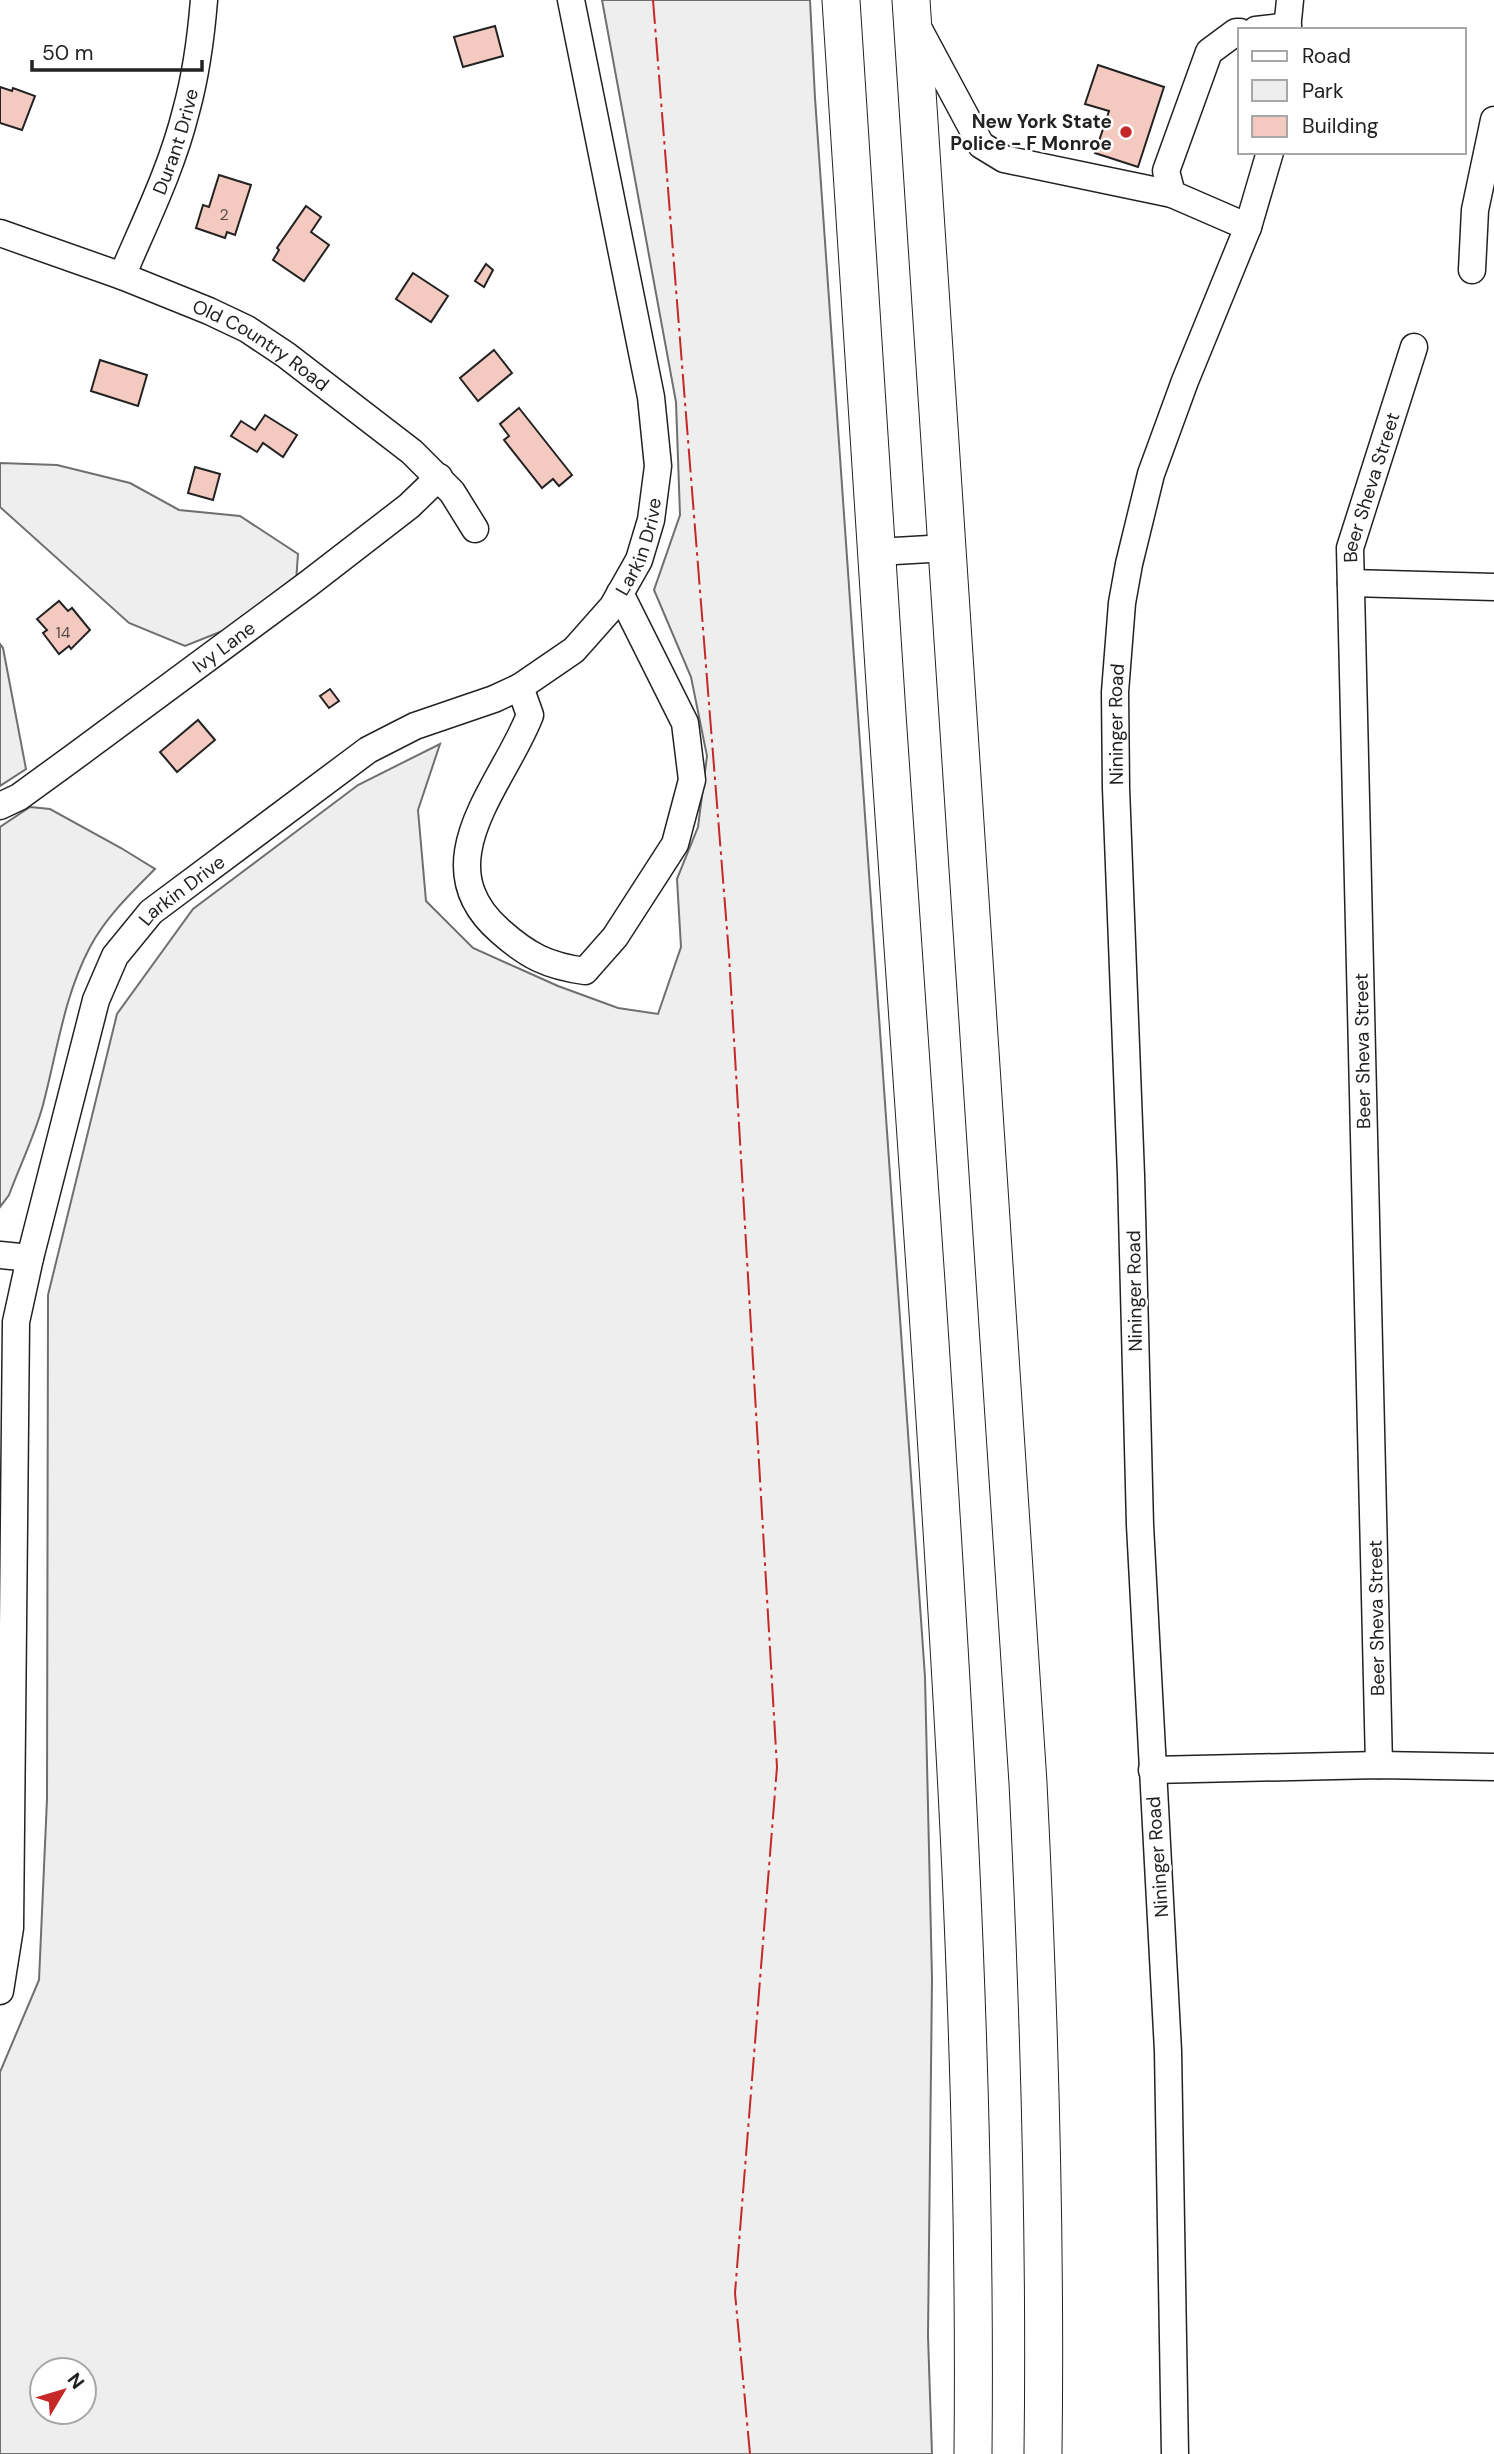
<svg xmlns="http://www.w3.org/2000/svg" width="1494" height="2454" font-family="'DM Sans',sans-serif">
	<style>
		.green { fill: #eee; stroke: #6f6f6f; stroke-width: 2; fill-rule: evenodd }
		.building { fill: #f3c9c0; stroke: #222; stroke-width: 2 }
		.lines { fill: none; stroke-linecap: round; stroke-linejoin: round }
		.minor-casing { stroke: #222; stroke-width: 29 }
		.highway-casing { stroke: #222; stroke-width: 39 }
		.minor { stroke: #fff; stroke-width: 26 }
		.highway { stroke: #fff; stroke-width: 37 }
		.power { stroke: #c62828; stroke-width: 2; stroke-dasharray: 24 5 3.5 5; stroke-linecap: butt }
		.poi-dot { fill: #c62828; stroke: #fff; stroke-width: 2.5 }
		.labels { text-anchor: middle; stroke-width: 5; stroke-linejoin: round; paint-order: stroke }
		.number-label { font-size: 16px; fill: #564c4a }
		.poi-label { font-size: 19px; font-weight: bold; fill: #222; stroke: #fff; text-anchor: end }
		.street-label { font-size: 19px; fill: #222; stroke: #fff }
	</style>
	<rect width="100%" height="100%" fill="#fff"/>
	<g class="green">
		<path d="M 602,0 L 810,0 L 815,98 L 925,1677 L 932,1979 L 928,2336 L 932,2454 L 0,2454 L 0,2072 L 39,1980 L 47,1799 L 48,1295 L 117,1014 L 193,909 L 358,785 L 440,744 L 418,810 L 426,901 L 473,948 L 558,986 L 618,1008 L 658,1014 L 681,947 L 677,879 L 698,827 L 707,756 L 691,677 L 654,590 L 680,515 L 676,402 ZM 42,2370 L 84,2370 L 84,2412 L 42,2412 Z"/>
		<path d="M 0,463 L 57,465 L 130,483 L 179,510 L 240,516 L 298,554 L 296,582 L 230,628 L 185,646 L 129,623 L 0,507 Z"/>
		<path d="M 0,644 L 3,648 L 26,769 L 0,786 Z"/>
		<path d="M 30,807 L 50,809 L 121,848 L 155,869 C 131,893 106,917 90,947 C 64,996 57,1052 43,1105 C 35,1135 20,1165 9,1195 L 0,1207 L 0,827 Z"/>
	</g>
	<g class="building">
		<path d="M 495,26 L 503,56 L 463,67 L 454,37 Z"/>
		<path d="M 1098,65 L 1164,87 L 1138,167 L 1095,153 L 1109,111 L 1085,104 Z"/>
		<path d="M 0,87 L 12,91 L 13,88 L 35,96 L 22,130 L 0,123 Z"/>
		<path d="M 219,175 L 251,185 L 235,235 L 227,232 L 225,238 L 196,228 L 203,205 L 209,207 Z"/>
		<path d="M 306,206 L 321,217 L 311,232 L 329,245 L 304,281 L 273,260 L 279,250 L 277,248 Z"/>
		<path d="M 486,264 L 493,270 L 484,287 L 475,281 Z"/>
		<path d="M 413,273 L 448,296 L 431,322 L 396,299 Z"/>
		<path d="M 494,350 L 512,373 L 478,401 L 460,378 Z"/>
		<path d="M 100,360 L 147,375 L 138,406 L 91,391 Z"/>
		<path d="M 519,408 L 572,475 L 559,486 L 553,479 L 542,488 L 504,440 L 509,436 L 500,424 Z"/>
		<path d="M 265,415 L 297,435 L 283,457 L 263,443 L 257,452 L 231,436 L 241,421 L 255,430 Z"/>
		<path d="M 195,467 L 220,474 L 213,500 L 188,493 Z"/>
		<path d="M 59,601 L 68,611 L 72,608 L 90,630 L 71,649 L 69,646 L 59,654 L 43,633 L 47,630 L 37,619 Z"/>
		<path d="M 330,689 L 339,701 L 329,708 L 320,696 Z"/>
		<path d="M 198,720 L 215,740 L 177,772 L 160,752 Z"/>
	</g>
	<g class="lines">
		<defs>
			<g id="minor">
				<path d="M 915,22 L 981,145 L 1004,159 L 1172,194"/>
				<path d="M 1256,30 L 1288,26"/>
				<path d="M 1287,30 L 1290,0"/>
				<path d="M 1240,32 L 1236,32 L 1209,52 L 1166,171 L 1172,194 L 1248,227"/>
				<path id="s1" d="M 0,233 L 122,276 L 209,311 L 247,329 L 286,355 L 412,452 L 452,492 L 475,529"/>
				<path d="M 1472,270 L 1475,210 L 1494,120"/>
				<path id="s2" d="M 122,276 C 145,222 172,168 186,111 C 196,75 201,37 204,0"/>
				<path d="M 877,552 L 947,548"/>
				<path d="M 1351,583 L 1494,587"/>
				<path d="M 520,687 L 530,715 C 503,785 422,863 500,931 C 528,956 548,966 585,971 L 615,937 L 675,844 L 692,780 L 685,723 L 620,593"/>
				<path id="s3" d="M 0,806 L 19,797 L 74,757 L 308,584 L 409,506 L 439,477"/>
				<path d="M 0,1255 L 30,1258"/>
				<path id="s4" d="M 1379,1765 L 1350,548 L 1414,347"/>
				<path d="M 1152,1770 L 1379,1765 L 1494,1767"/>
				<path id="s5" d="M 0,1991 L 10,1928 L 16,1322 L 30,1258 L 96,1000 L 115,956 L 151,912 L 368,750 L 415,726 L 494,699 L 520,687 L 574,650 L 613,606 L 639,560 L 651,520 L 658,466 L 651,397 L 571,0"/>
				<path id="s6" d="M 1175,2454 L 1168,2051 L 1140,1525 L 1131,1175 L 1116,788 L 1115,692 L 1122,603 L 1129,564 L 1151,474 L 1185,381 L 1248,227 L 1270,152"/>
			</g>
			<g id="highway">
				<path d="M 841,0 C 866,427 897,855 926,1282 C 952,1672 977,2062 973,2454"/>
				<path d="M 911,0 L 1028,1783 C 1039,2006 1046,2230 1043,2454"/>
			</g>
		</defs>
		<use href="#minor" class="minor-casing"/>
		<use href="#highway" class="highway-casing"/>
		<use href="#minor" class="minor"/>
		<use href="#highway" class="highway"/>
		<path class="power" d="M 653,0 L 729,955 L 777,1767 L 735,2293 L 750,2454"/>
	</g>
	<circle class="poi-dot" cx="1126" cy="132" r="7"/>
	<g class="labels">
		<g class="number-label">
			<text x="224" y="220">2</text>
			<text x="63" y="638">14</text>
		</g>
		<g class="poi-label">
			<text x="1112" y="128">New York State<tspan x="1112" dy="22">Police - F Monroe</tspan></text>
		</g>
		<g class="street-label">
			<text dy="7" stroke="none"><textPath href="#s2" startOffset="145">Durant Drive</textPath></text>
			<text dy="7" stroke="none"><textPath href="#s1" startOffset="285">Old Country Road</textPath></text>
			<text dy="7" stroke="none"><textPath href="#s4" startOffset="1281">Beer Sheva Street</textPath></text>
			<text dy="7" stroke="none"><textPath href="#s5" startOffset="1732">Larkin Drive</textPath></text>
			<text dy="7" stroke="none"><textPath href="#s3" startOffset="275">Ivy Lane</textPath></text>
			<text dy="7" stroke="none"><textPath href="#s6" startOffset="1731">Nininger Road</textPath></text>
			<text dy="7" stroke="none"><textPath href="#s5" startOffset="1144">Larkin Drive</textPath></text>
			<text transform="translate(1362 1051) rotate(-91)" y="7">Beer Sheva Street</text>
			<text transform="translate(1134 1291) rotate(-91)" y="7">Nininger Road</text>
			<text transform="translate(1376 1618) rotate(-91)" y="7">Beer Sheva Street</text>
			<text transform="translate(1157 1857) rotate(-94)" y="7">Nininger Road</text>
		</g>
	</g>
	<rect x="1238" y="28" width="228" height="126" fill="#ffffff" stroke="#a7a7a7" stroke-width="2"/>
	<rect x="1252" y="51" width="35" height="10" fill="#ffffff" stroke="#a7a7a7" stroke-width="2"/>
	<text x="1302" y="63" font-size="21" fill="#222222">Road</text>
	<rect x="1252" y="80" width="35" height="21" fill="#eeeeee" stroke="#a7a7a7" stroke-width="2"/>
	<text x="1302" y="98" font-size="21" fill="#222222">Park</text>
	<rect x="1252" y="116" width="35" height="21" fill="#f3c9c0" stroke="#a7a7a7" stroke-width="2"/>
	<text x="1302" y="133" font-size="21" fill="#222222">Building</text>
	<g transform="translate(63 2391) rotate(52)"><circle r="33" fill="#ffffff" stroke="#a7a7a7" stroke-width="2"/>
	<path d="M0-5L12 26L0 18L-12 26Z" fill="#c62828"/>
	<text y="-10" font-size="19" font-weight="bold" text-anchor="middle" fill="#222222">N</text>
	</g>
	<path d="M32 60v10h170v-10" fill="none" stroke="#222222" stroke-width="3.5"/>
	<text x="42" y="60" font-size="21" fill="#222222" stroke="#ffffff" stroke-width="5" paint-order="stroke">50 m</text>
</svg>
